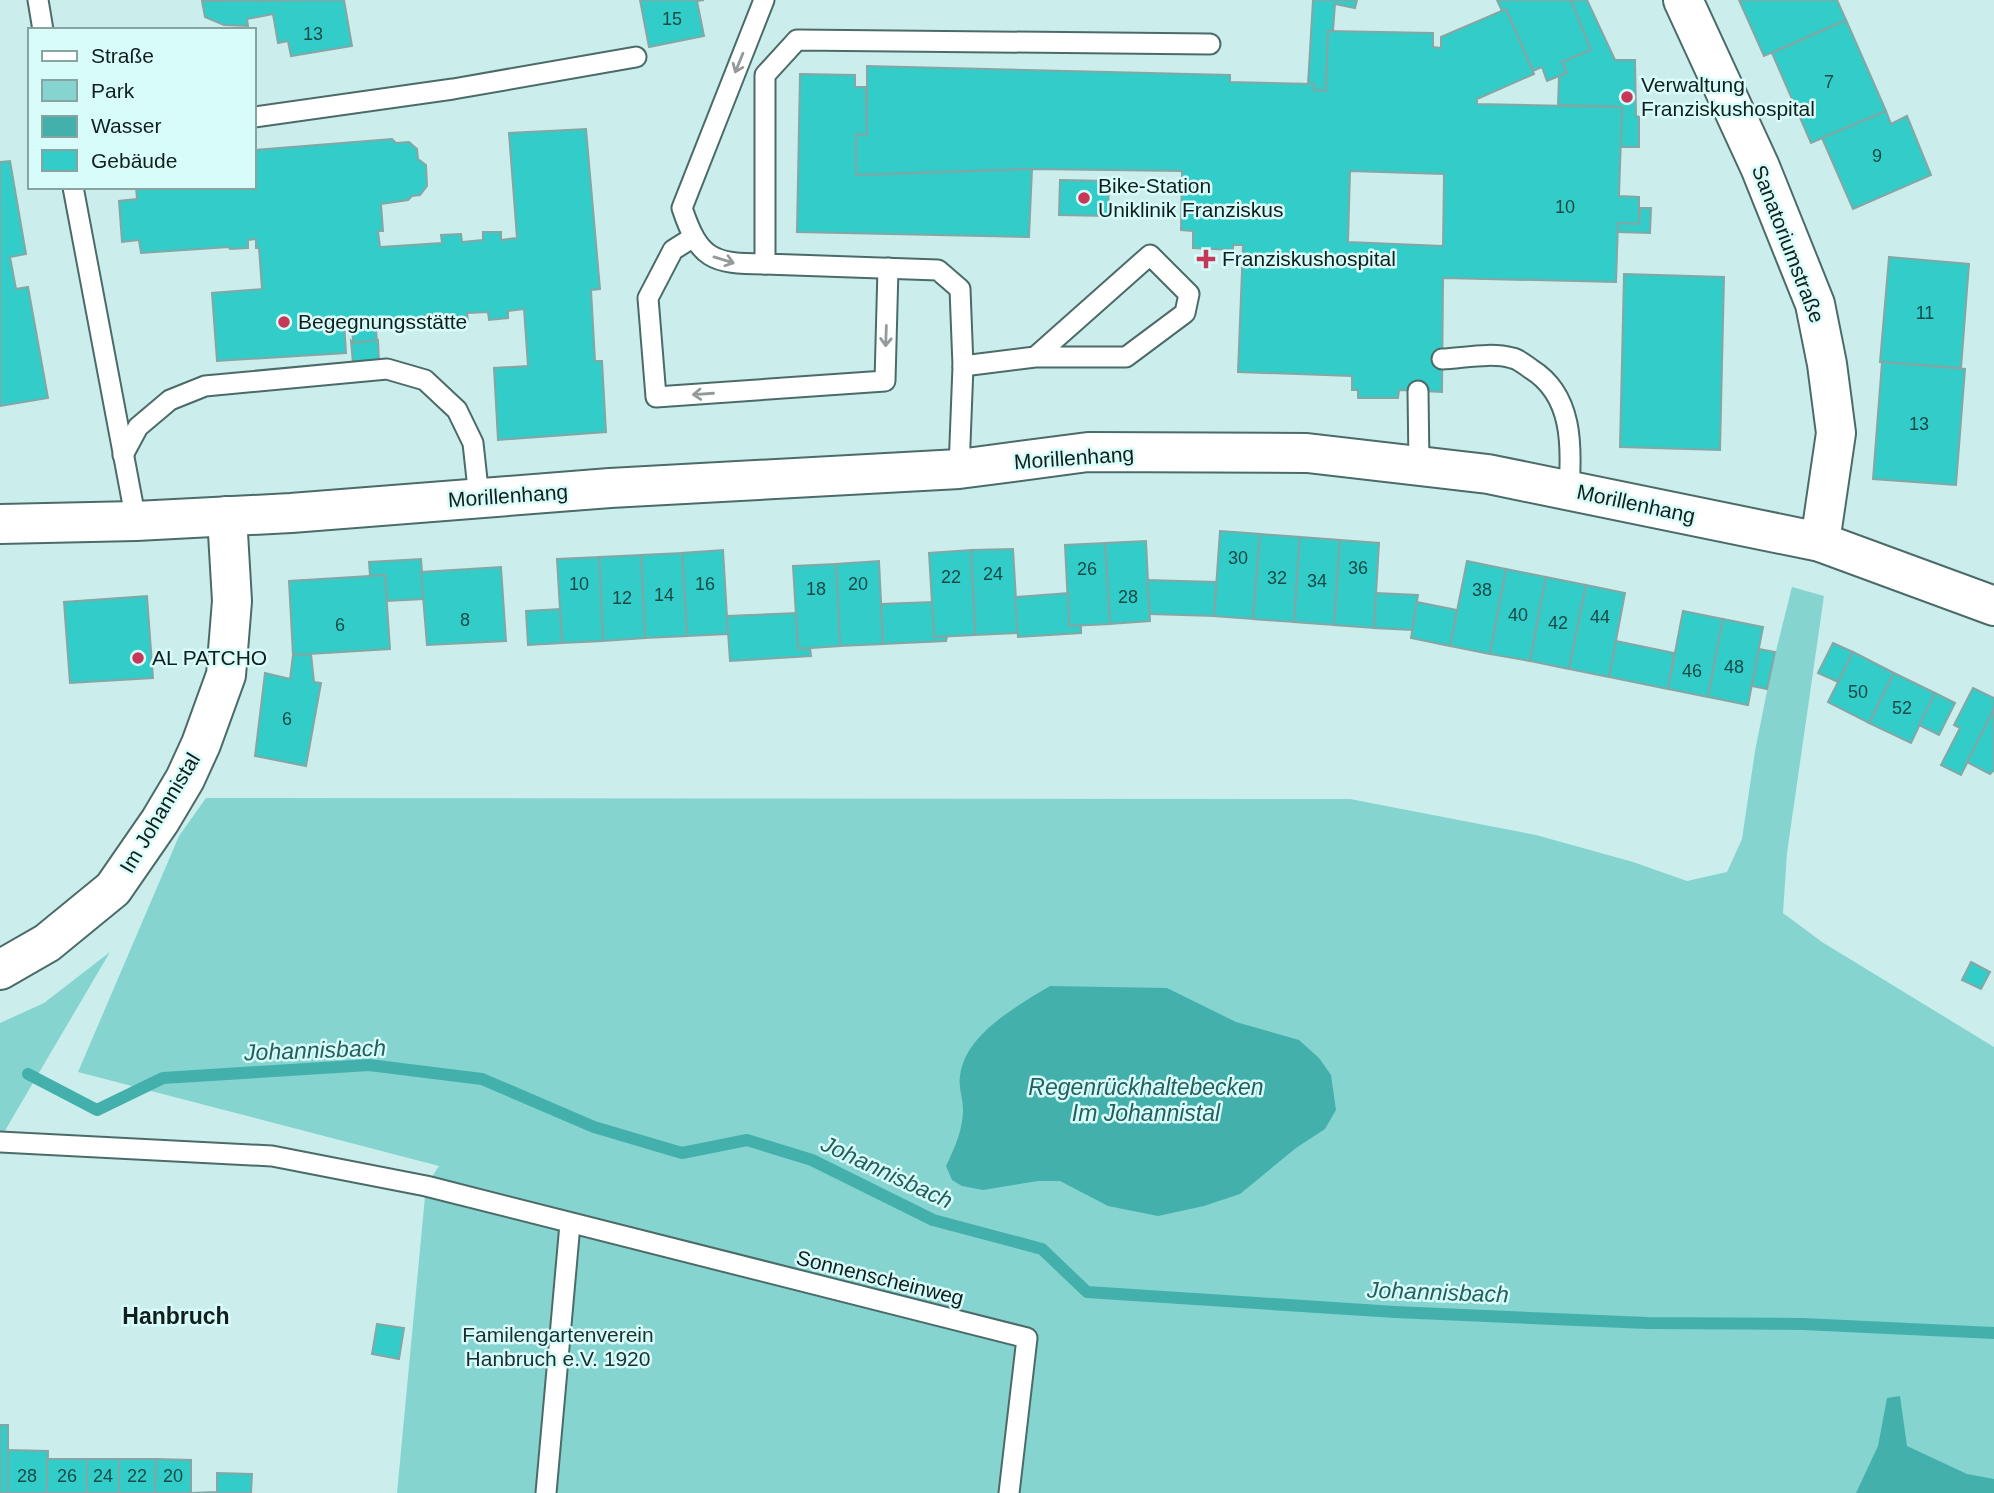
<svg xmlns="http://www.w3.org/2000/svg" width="1994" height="1493" font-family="Helvetica,sans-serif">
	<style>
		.green { fill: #86d4d0 }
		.water { fill: #44b0ac }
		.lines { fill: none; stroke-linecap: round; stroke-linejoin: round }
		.stream { stroke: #44b0ac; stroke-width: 12 }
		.building { fill: #32cdc8; stroke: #84a6a4; stroke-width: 2; fill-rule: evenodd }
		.service-casing { stroke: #4b6b69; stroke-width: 23 }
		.minor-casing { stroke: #4b6b69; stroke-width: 42 }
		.service { stroke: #fff; stroke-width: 19 }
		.minor { stroke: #fff; stroke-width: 38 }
		.oneway { stroke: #949a9a }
		.poi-dot { fill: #c63758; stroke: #d8fcf9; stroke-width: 2.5 }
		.labels { text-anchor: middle; stroke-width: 5; stroke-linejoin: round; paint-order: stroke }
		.number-label { font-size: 18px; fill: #194a48 }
		.poi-label { font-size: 21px; fill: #111f1e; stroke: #d8fcf9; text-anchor: start }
		.street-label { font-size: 21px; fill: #111f1e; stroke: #d8fcf9 }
		.park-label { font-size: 21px; fill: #18302f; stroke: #d8fcf9 }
		.water-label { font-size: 23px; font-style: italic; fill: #235f5c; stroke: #d8fcf9 }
		.neighbourhood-label { font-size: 23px; font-weight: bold; fill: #111f1e; stroke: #d8fcf9 }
	</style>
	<rect width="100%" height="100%" fill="#cbeeec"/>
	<g class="green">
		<path d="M 1792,587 L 1824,596 L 1787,853 L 1783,913 L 1822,942 L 1994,1047 L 1994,1493 L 397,1493 L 426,1186 L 439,1166 L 78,1072 L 179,836 L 206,798 L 1350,799 L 1536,835 L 1633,862 L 1687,881 L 1727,872 L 1742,839 L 1755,751 L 1771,671 Z"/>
		<path d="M 110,952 L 0,1139 L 0,1023 L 44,1003 Z"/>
	</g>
	<g class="water">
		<path d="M 1050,986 L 1167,988 L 1236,1022 L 1299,1040 L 1319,1058 L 1331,1075 L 1336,1110 L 1325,1129 L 1296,1148 L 1240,1194 L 1204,1206 L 1158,1216 L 1108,1206 L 1060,1181 L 1038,1181 L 983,1190 L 962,1186 L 952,1180 L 946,1166 C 955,1147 963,1130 963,1109 C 963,1098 958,1087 960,1076 C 965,1034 1017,1006 1050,986 Z"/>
		<path d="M 1900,1396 L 1907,1446 L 1967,1474 L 1994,1479 L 1994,1493 L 1856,1493 L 1878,1446 L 1887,1398 Z"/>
	</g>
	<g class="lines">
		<path class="stream" d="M 28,1074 L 97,1110 L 163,1078 L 369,1065 L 482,1079 L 594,1127 L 682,1153 L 747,1140 L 812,1160 L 933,1220 L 1042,1249 L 1087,1292 L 1395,1312 L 1647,1323 L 1803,1324 L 1994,1333"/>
	</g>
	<g class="building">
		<path d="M 344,0 L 352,46 L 291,56 L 288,41 L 278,43 L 273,14 L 247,19 L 248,26 L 224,25 L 205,17 L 202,1 Z"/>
		<path d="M 640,0 L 704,0 L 697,1 L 704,36 L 649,47 Z"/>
		<path d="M 1313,0 L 1357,0 L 1355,8 L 1335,4 L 1333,31 L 1328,31 L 1326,91 L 1314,90 L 1314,84 L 1308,84 Z"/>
		<path d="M 1497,0 L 1571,0 L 1591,50 L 1562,62 L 1567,73 L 1547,81 L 1542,67 L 1533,71 L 1506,9 L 1502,11 Z"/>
		<path d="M 1571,0 L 1587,0 L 1615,60 L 1635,60 L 1636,116 L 1639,117 L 1639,147 L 1620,147 L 1622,107 L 1558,105 L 1559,76 L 1567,73 L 1562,62 L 1591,50 Z"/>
		<path d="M 1739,0 L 1837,0 L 1846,20 L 1764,56 Z"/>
		<path d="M 1506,9 L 1534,74 L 1477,99 L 1477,104 L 1622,107 L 1619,196 L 1639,197 L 1639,224 L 1618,223 L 1616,282 L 1443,278 L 1442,392 L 1399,390 L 1398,398 L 1358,398 L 1358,390 L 1352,390 L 1352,376 L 1238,372 L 1243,245 L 1233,245 L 1233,250 L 1193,248 L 1193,231 L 1181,230 L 1182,171 L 1032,169 L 856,175 L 856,134 L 867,135 L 867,66 L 1230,75 L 1230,82 L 1314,84 L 1314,90 L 1326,91 L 1328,31 L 1433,33 L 1433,47 L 1441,48 L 1441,37 ZM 1350,171 L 1444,174 L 1443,246 L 1348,242 Z"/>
		<path d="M 1846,20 L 1886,111 L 1811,143 L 1772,53 Z"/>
		<path d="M 800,74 L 855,75 L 855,87 L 866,87 L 867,135 L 856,134 L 856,175 L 1032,169 L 1029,237 L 797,232 Z"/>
		<path d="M 1886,111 L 1891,124 L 1907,116 L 1931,175 L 1853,209 L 1822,138 Z"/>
		<path d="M 586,129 L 600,289 L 591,290 L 595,361 L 602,361 L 606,432 L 498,440 L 494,368 L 528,366 L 524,309 L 508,311 L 508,318 L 489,320 L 488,312 L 467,313 L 468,321 L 447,323 L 447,315 L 425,316 L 425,324 L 405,326 L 404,318 L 375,320 L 377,341 L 364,342 L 353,343 L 352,321 L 344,322 L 346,353 L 217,361 L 212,293 L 262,289 L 259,248 L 256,248 L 256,239 L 248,240 L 248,248 L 230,249 L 229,247 L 141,253 L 139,240 L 122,242 L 119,201 L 137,199 L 136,187 L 254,187 L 254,150 L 392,139 L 396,143 L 409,142 L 417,149 L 418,159 L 426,165 L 427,186 L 420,195 L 412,196 L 408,200 L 381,204 L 383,231 L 378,231 L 380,247 L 442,243 L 441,235 L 461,234 L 462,242 L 483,240 L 483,232 L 501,232 L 501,240 L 517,238 L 509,133 Z"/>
		<path d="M 10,161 L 26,254 L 10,257 L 16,289 L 28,287 L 48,398 L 0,406 L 0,162 Z"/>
		<path d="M 1060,180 L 1109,181 L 1108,216 L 1059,215 Z"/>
		<path d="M 1640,208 L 1651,208 L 1650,233 L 1618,232 L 1618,223 L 1639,224 Z"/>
		<path d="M 1889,257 L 1969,264 L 1961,368 L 1880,362 Z"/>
		<path d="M 1624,274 L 1724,277 L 1720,450 L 1620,447 Z"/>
		<path d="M 376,340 L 378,340 L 379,362 L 353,364 L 351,341 L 353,343 Z"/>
		<path d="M 1882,362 L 1965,369 L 1956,485 L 1873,479 Z"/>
		<path d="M 1220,531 L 1260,534 L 1253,619 L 1214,616 Z"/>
		<path d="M 1260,534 L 1300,537 L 1294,622 L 1253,619 Z"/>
		<path d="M 1300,537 L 1340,540 L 1334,625 L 1294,622 Z"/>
		<path d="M 1340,540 L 1379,543 L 1374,628 L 1334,625 Z"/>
		<path d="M 1146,541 L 1150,621 L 1110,624 L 1105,543 Z"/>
		<path d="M 1105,543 L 1110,624 L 1069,626 L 1065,545 Z"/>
		<path d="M 1013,549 L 1018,633 L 975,635 L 971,550 Z"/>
		<path d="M 723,550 L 728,634 L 687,636 L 682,553 Z"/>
		<path d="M 971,550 L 975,635 L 934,637 L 929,553 Z"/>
		<path d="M 682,553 L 687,636 L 645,638 L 641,555 Z"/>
		<path d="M 641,555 L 645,638 L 603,641 L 599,557 Z"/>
		<path d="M 599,557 L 603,641 L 562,643 L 557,559 Z"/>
		<path d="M 421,559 L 424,599 L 387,601 L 385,575 L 370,576 L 369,562 Z"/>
		<path d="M 879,561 L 883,644 L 840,646 L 836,564 Z"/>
		<path d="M 1467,561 L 1506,569 L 1490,654 L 1450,646 Z"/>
		<path d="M 836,564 L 840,646 L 798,649 L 793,566 Z"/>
		<path d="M 501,567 L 506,641 L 427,645 L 421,572 Z"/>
		<path d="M 1506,569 L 1546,577 L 1530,661 L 1490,654 Z"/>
		<path d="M 385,575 L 390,649 L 293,655 L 289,581 Z"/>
		<path d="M 1546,577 L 1586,585 L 1569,669 L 1530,661 Z"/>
		<path d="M 1147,580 L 1216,582 L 1214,616 L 1150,614 Z"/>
		<path d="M 1586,585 L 1625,593 L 1609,677 L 1569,669 Z"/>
		<path d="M 1068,593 L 1069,626 L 1081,625 L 1081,633 L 1018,637 L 1015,597 Z"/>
		<path d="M 1376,593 L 1418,595 L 1412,630 L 1374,628 Z"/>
		<path d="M 147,596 L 153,678 L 70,683 L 64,602 Z"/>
		<path d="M 932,602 L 934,637 L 947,637 L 946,641 L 883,644 L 881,604 Z"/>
		<path d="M 1417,602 L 1457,610 L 1450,646 L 1411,638 Z"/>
		<path d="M 560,609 L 562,643 L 528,645 L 526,611 Z"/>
		<path d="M 1683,611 L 1723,619 L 1708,697 L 1668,689 Z"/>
		<path d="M 796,613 L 798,649 L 810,648 L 811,656 L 730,661 L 727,616 Z"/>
		<path d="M 1723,619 L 1763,627 L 1748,705 L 1708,697 Z"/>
		<path d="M 1616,641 L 1674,653 L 1668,689 L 1609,677 Z"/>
		<path d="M 1833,643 L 1853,652 L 1838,682 L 1818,673 Z"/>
		<path d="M 1759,649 L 1775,652 L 1767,689 L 1752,686 Z"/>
		<path d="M 1853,652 L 1894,673 L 1869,723 L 1828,702 Z"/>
		<path d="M 311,654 L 314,682 L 321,683 L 306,766 L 255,756 L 265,673 L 290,679 L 293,655 Z"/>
		<path d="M 1894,673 L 1935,693 L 1911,743 L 1869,723 Z"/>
		<path d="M 1973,688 L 1994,698 L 1994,709 L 1961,775 L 1941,765 L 1960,728 L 1954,725 Z"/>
		<path d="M 1935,693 L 1955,703 L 1939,735 L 1919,725 Z"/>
		<path d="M 1994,709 L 1994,770 L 1990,774 L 1967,762 Z"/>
		<path d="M 1971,962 L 1990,972 L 1981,989 L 1962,980 Z"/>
		<path d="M 377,1324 L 404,1328 L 399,1359 L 372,1354 Z"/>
		<rect x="0" y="1425" width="8" height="68"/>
		<path d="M 8,1450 L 48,1451 L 47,1493 L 8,1493 Z"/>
		<rect x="47" y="1459" width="40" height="34"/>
		<rect x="87" y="1459" width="32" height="34"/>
		<path d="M 119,1459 L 156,1459 L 155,1493 L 119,1493 Z"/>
		<path d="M 156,1459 L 191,1460 L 191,1493 L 155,1493 Z"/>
		<path d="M 217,1473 L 252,1474 L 251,1493 L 191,1493 L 217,1492 Z"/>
	</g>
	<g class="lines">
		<defs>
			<g id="service">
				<path d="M 38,0 L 43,30"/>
				<path d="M 764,0 L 682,208 C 699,259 712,264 765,264"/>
				<path d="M 254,117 L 453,89 L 636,57"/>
				<path d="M 73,187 L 136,521"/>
				<path d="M 692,238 L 673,250 L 648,298 L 656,397 L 885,381 L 888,268"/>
				<path d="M 1442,359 C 1464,358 1491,352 1512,358 C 1519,359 1525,365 1531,369 C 1573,395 1572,446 1569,490"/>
				<path d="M 963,366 L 1035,357 L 1150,255 L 1189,294 L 1185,313 L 1126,357 L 1035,357"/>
				<path d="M 1418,391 L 1419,466"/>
				<path d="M 123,455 L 138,427 L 170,400 L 205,386 L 387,369 L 425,380 L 457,410 L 473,443 L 479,498"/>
				<path d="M 959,469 L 963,366 L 960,289 L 938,270 L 765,264 L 765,75 L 797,40 L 1210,44"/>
				<path d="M 0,1142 L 272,1156 L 426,1186 L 1027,1338 L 1009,1493"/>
				<path d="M 546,1493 L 570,1224"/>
			</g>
			<g id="minor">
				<path d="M 1683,0 L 1760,167 L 1815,304 L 1827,364 L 1836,433 L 1820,542"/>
				<path d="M 0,524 L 136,521 L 291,513 L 610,488 L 959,469 L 1088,452 L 1307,453 L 1488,474 L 1820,542 L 1994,606"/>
				<path d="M 0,970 L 47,943 L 113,889 L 160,821 L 185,779 L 201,744 L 226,675 L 232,601 L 227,516"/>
			</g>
		</defs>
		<use href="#service" class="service-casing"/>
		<use href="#minor" class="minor-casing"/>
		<use href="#service" class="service"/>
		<use href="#minor" class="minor"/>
	</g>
	<defs><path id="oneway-shaft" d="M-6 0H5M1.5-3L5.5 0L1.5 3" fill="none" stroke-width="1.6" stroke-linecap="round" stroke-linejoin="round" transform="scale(1.75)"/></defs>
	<g class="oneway">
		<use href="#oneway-shaft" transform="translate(739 63) rotate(112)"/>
		<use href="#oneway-shaft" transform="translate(724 260) rotate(17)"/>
		<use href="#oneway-shaft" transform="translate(886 336) rotate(92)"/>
		<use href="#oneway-shaft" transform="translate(703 394) rotate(176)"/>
	</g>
	<g class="poi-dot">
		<circle cx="1627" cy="97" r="7"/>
		<circle cx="1084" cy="198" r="7"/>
		<path d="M1202.5 248.5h7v7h7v7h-7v7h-7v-7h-7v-7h7z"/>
		<circle cx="284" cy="322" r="7"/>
		<circle cx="138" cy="658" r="7"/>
	</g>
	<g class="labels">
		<g class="number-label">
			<text x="672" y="25">15</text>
			<text x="313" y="40">13</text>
			<text x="1829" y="88">7</text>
			<text x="1877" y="162">9</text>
			<text x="1565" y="213">10</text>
			<text x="1925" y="319">11</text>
			<text x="1919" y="430">13</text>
			<text x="1238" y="564">30</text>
			<text x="1358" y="574">36</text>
			<text x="1087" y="575">26</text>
			<text x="993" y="580">24</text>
			<text x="951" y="583">22</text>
			<text x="1277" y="584">32</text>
			<text x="1317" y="587">34</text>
			<text x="579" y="590">10</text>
			<text x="705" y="590">16</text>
			<text x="858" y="590">20</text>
			<text x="816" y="595">18</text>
			<text x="1482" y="596">38</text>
			<text x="664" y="601">14</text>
			<text x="1128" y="603">28</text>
			<text x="622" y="604">12</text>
			<text x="1518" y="621">40</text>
			<text x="1600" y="623">44</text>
			<text x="465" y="626">8</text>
			<text x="1558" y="629">42</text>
			<text x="340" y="631">6</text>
			<text x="1734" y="673">48</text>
			<text x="1692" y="677">46</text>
			<text x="1858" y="698">50</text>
			<text x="1902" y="714">52</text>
			<text x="287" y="725">6</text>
			<text x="27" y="1482">28</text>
			<text x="67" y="1482">26</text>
			<text x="103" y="1482">24</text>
			<text x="137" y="1482">22</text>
			<text x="173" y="1482">20</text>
		</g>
		<g class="poi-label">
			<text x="1641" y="92">Verwaltung<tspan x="1641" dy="24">Franziskushospital</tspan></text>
			<text x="1098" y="193">Bike-Station<tspan x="1098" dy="24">Uniklinik Franziskus</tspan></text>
			<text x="1222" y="266">Franziskushospital</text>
			<text x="298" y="329">Begegnungsstätte</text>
			<text x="152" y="665">AL PATCHO</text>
		</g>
		<g class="street-label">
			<text transform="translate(1788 244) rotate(69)" y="7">Sanatoriumstraße</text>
			<text transform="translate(1074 458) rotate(-4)" y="7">Morillenhang</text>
			<text transform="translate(508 496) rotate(-4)" y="7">Morillenhang</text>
			<text transform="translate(1636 504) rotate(12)" y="7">Morillenhang</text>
			<text transform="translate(160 813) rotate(-59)" y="7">Im Johannistal</text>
			<text transform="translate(880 1278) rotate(14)" y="7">Sonnenscheinweg</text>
		</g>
		<g class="park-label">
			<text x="558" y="1342">Familengartenverein<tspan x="558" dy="24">Hanbruch e.V. 1920</tspan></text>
		</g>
		<g class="water-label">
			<text transform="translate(315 1050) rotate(-2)" y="8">Johannisbach</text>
			<text x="1146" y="1095">Regenrückhaltebecken<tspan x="1146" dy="26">Im Johannistal</tspan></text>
			<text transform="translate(887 1172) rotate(25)" y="8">Johannisbach</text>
			<text transform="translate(1438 1292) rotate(2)" y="8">Johannisbach</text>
		</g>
		<g class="neighbourhood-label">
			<text x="176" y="1324">Hanbruch</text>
		</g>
	</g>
	<rect x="28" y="28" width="228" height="161" fill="#d8fcf9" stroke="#88a4a1" stroke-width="2"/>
	<rect x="42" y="51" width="35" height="10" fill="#ffffff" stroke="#88a4a1" stroke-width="2"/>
	<text x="91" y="63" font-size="21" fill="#111f1e">Straße</text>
	<rect x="42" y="80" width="35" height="21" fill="#86d4d0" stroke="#88a4a1" stroke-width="2"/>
	<text x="91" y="98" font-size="21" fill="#111f1e">Park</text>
	<rect x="42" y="116" width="35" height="21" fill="#44b0ac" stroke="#88a4a1" stroke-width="2"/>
	<text x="91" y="133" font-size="21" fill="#111f1e">Wasser</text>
	<rect x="42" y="150" width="35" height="21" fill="#32cdc8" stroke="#88a4a1" stroke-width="2"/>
	<text x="91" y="168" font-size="21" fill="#111f1e">Gebäude</text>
</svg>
